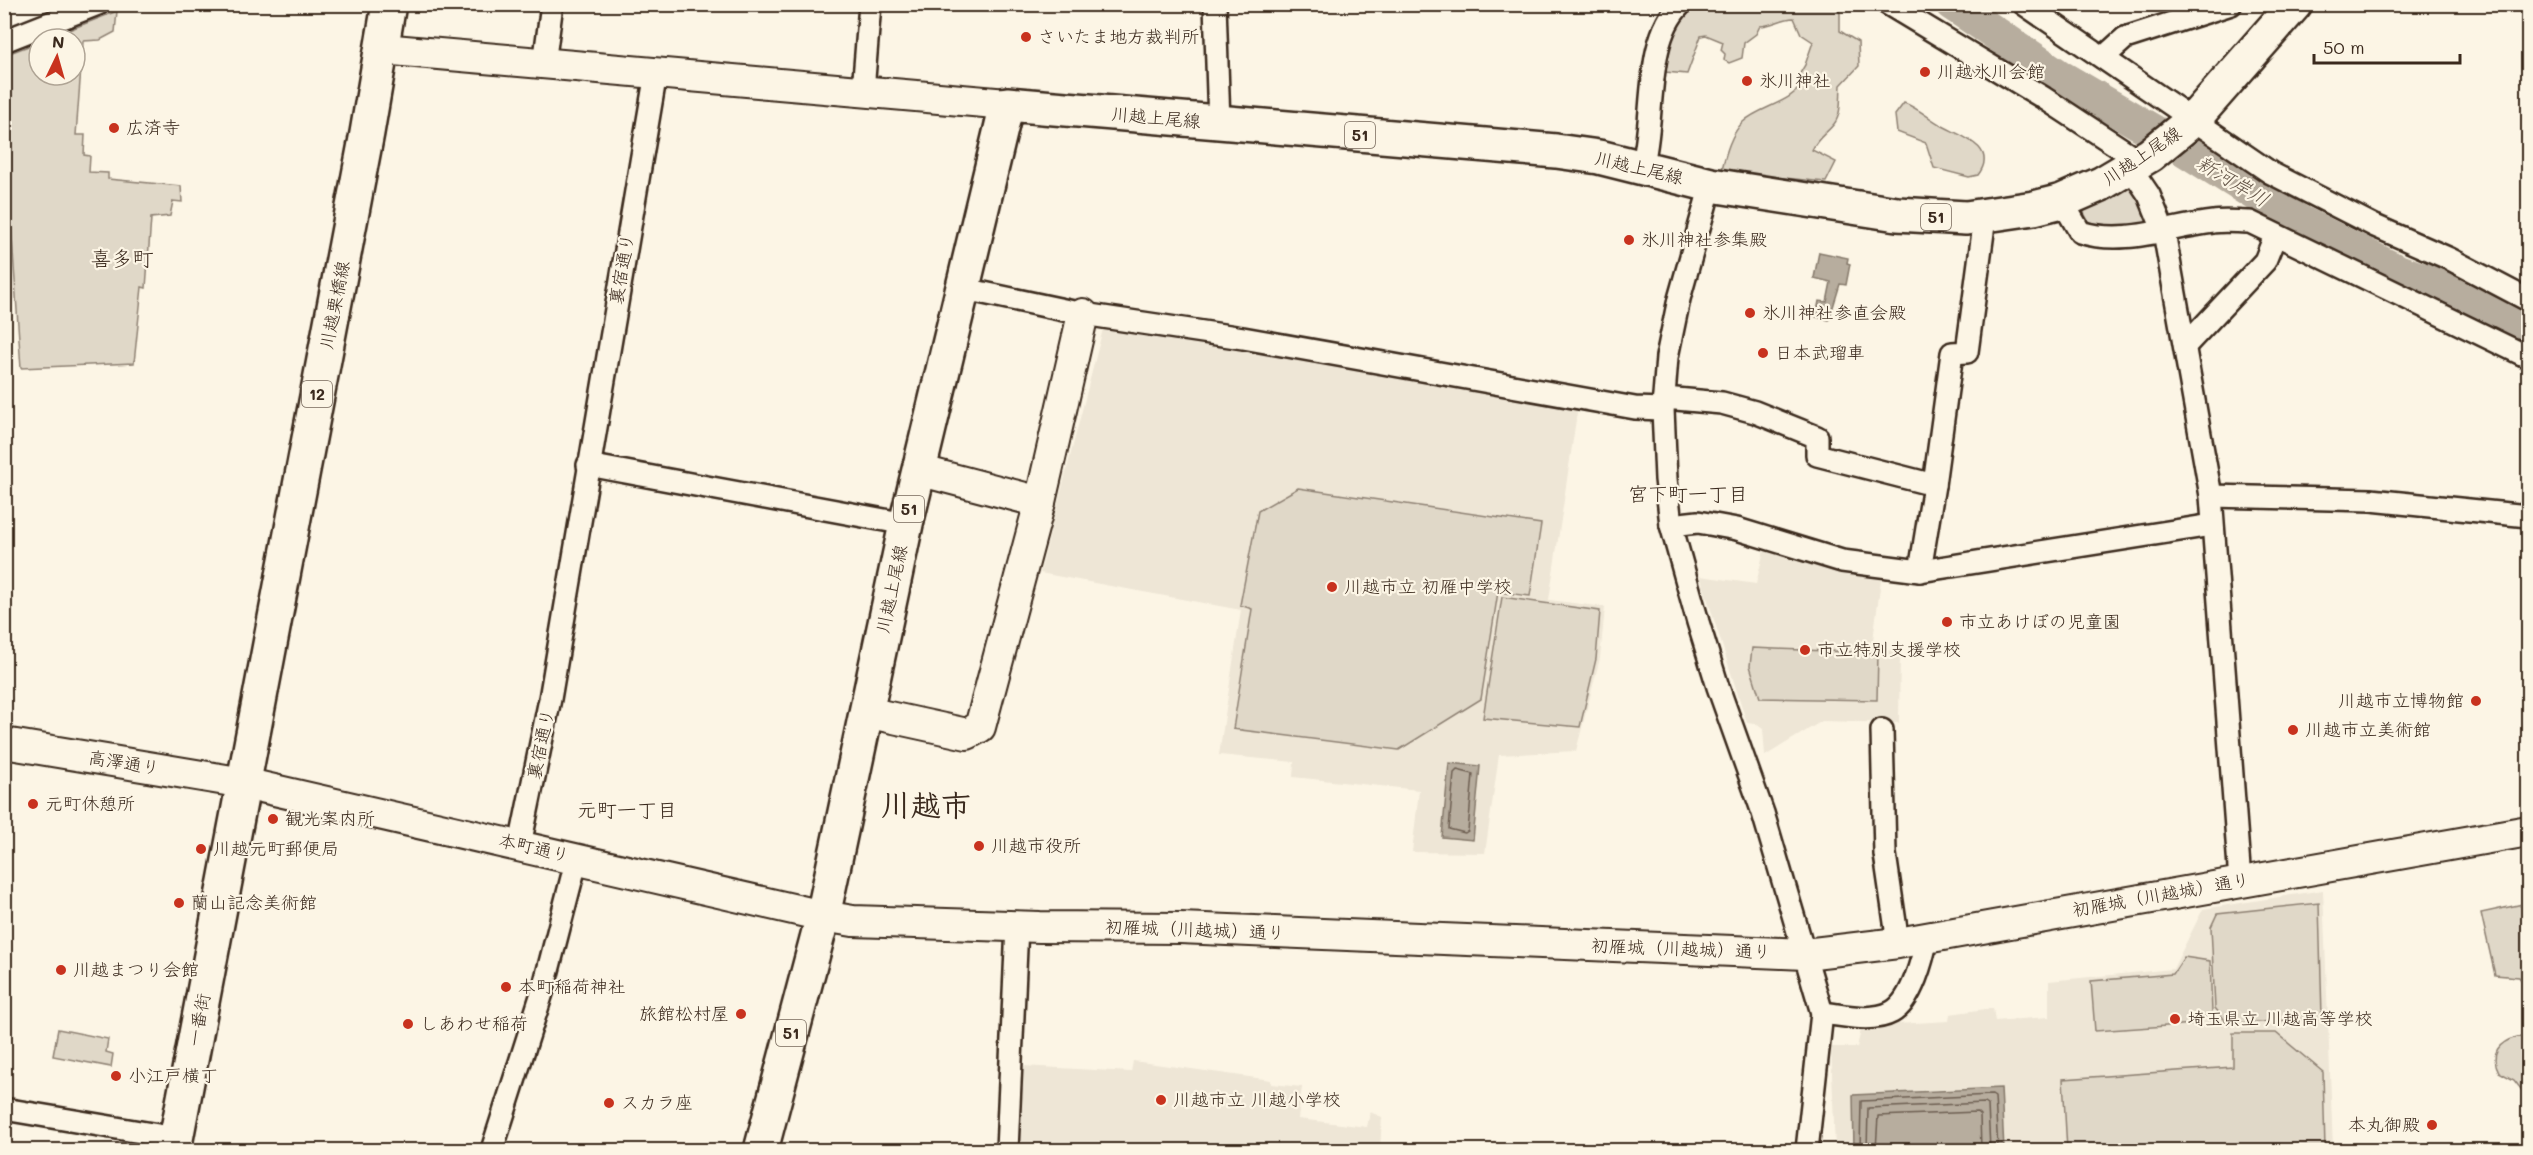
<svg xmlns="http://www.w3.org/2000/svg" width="2533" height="1155" font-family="Mali,'Klee One',sans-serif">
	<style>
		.built { fill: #eee6d6 }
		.green { fill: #e0d8c8; stroke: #8e8173; stroke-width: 1.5 }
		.water { fill: #b7ad9e; stroke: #85796b; stroke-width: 1.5 }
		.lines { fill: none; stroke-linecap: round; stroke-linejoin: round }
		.shore { stroke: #6d5e51; stroke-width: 1.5 }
		.river { stroke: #b7ad9e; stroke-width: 34 }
		.street-casing { stroke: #3b2a1e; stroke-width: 26 }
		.secondary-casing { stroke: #3b2a1e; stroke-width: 34 }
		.primary-casing { stroke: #3b2a1e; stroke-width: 38 }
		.street { stroke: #fcf5e5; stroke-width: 21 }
		.secondary { stroke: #fcf5e5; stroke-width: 30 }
		.primary { stroke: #fcf5e5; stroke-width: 33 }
		.poi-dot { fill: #c8321e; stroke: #fcf5e5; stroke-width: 2 }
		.labels { text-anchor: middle; stroke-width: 4.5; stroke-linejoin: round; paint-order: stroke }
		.shield { fill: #fcf5e5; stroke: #75675a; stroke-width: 1.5 }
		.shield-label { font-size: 16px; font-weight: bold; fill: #3b2a1e }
		.poi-label { font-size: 18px; fill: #3b2a1e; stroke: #fcf5e5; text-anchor: start }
		.street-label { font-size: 18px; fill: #3b2a1e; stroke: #fcf5e5 }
		.water-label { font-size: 20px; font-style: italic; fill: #605144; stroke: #fcf5e5 }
		.neighbourhood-label { font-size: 20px; fill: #3b2a1e; stroke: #fcf5e5 }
		.quarter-label { font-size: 21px; fill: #3b2a1e; stroke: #fcf5e5 }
		.town-label { font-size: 30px; font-weight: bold; fill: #3b2a1e; stroke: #fcf5e5 }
	</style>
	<rect width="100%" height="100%" fill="#fcf5e5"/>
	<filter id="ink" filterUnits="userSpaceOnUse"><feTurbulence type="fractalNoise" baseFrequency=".0167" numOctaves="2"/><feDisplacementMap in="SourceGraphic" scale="12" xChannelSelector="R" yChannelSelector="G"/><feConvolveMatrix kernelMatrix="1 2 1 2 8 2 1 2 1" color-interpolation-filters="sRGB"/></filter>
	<g filter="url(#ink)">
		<g class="built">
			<path d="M 1104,325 L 1578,406 L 1549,600 L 1605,607 L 1600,658 L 1576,751 L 1499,755 L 1485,853 L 1412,852 L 1419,790 L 1293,777 L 1294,762 L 1219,755 L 1241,610 L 1040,573 Z"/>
			<path d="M 1765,546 L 1882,572 L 1872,648 L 1900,652 L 1899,723 L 1822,721 L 1765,756 L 1763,729 L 1756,724 L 1747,723 L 1700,576 L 1756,584 Z"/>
			<path d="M 2323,890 L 2333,1150 L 1835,1150 L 1831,1047 L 1857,1047 L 1862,1026 L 1949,1021 L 1950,1014 L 1993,1008 L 1995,1021 L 2049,1017 L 2049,981 L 2173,969 L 2203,909 Z"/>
			<path d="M 1133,1061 L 1271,1080 L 1271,1084 L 1302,1087 L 1298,1119 L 1367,1127 L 1370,1112 L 1382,1117 L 1380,1150 L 1018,1150 L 1023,1066 L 1131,1072 Z"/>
		</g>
		<g class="green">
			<path d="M 1697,5 L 1834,5 L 1840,13 L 1840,31 L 1858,42 L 1859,66 L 1841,85 C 1840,97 1842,114 1834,124 C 1826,134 1818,137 1812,150 L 1836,162 L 1826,182 L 1764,176 L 1733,177 L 1722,169 C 1726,153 1731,134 1743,122 C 1760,106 1794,103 1803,81 L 1799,75 L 1805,65 L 1813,42 L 1801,34 L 1794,18 C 1782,18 1772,26 1760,26 L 1756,34 L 1744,43 L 1742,58 L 1729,63 L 1724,60 L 1725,54 L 1721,50 L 1723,42 L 1706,35 L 1701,36 L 1687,74 L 1665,72 L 1663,70 L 1671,30 Z"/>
			<path d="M 117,11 L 115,32 L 100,40 L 83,41 L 76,135 L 85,135 L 84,155 L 90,156 L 89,172 L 108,173 L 108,179 L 181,186 L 182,202 L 173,201 L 170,216 L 151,218 L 146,288 L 142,287 L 134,363 L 21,368 L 5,136 L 5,58 L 7,54 L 39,42 L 39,75 L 75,75 L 75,39 L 46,39 Z"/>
			<path d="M 1904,103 C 1916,107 1929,118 1941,125 C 1958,135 2000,147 1978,175 L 1969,177 L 1934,168 L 1926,143 L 1897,132 L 1895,115 Z"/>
			<path d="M 2136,183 L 2150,220 C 2137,228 2107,233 2094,226 C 2088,223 2085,216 2083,210 Z"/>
			<path d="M 1298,488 L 1541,524 L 1530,596 L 1498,592 L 1481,699 L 1399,750 L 1233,729 L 1252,609 L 1240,605 L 1258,511 Z"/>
			<path d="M 1502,597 L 1600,611 L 1596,659 L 1580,727 L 1483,718 Z"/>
			<path d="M 1752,648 L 1878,653 L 1877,700 L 1760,698 L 1750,666 Z"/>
			<path d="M 2319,903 L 2322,1018 L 2228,1024 L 2215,1008 L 2211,927 L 2217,914 Z"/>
			<path d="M 2523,904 C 2530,934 2528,952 2522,981 L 2519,977 L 2495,975 L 2481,913 Z"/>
			<path d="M 2184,957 L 2210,961 L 2212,1012 L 2195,1024 L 2095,1031 L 2091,981 L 2173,974 Z"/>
			<path d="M 58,1029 L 108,1039 L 106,1052 L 113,1054 L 111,1067 L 53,1056 Z"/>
			<path d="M 2233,1033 L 2276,1033 L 2323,1072 L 2325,1150 L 2067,1150 L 2063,1079 L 2233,1067 Z"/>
			<path d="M 2517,1037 L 2528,1038 L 2528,1098 L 2514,1080 L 2499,1072 C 2489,1053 2499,1042 2517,1037 Z"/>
		</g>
		<g class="water">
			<path d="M 1819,252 L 1848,258 L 1847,263 L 1850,264 L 1846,285 L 1840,284 L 1829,320 L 1816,317 L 1819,301 L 1827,302 L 1831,282 L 1814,278 Z"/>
			<path d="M 1449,763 L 1480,766 L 1473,840 L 1442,837 Z"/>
			<path d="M 2001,1088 L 2004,1150 L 1854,1150 L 1853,1095 Z"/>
		</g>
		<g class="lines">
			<g class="shore">
				<path d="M 1457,770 L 1473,774 L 1468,831 L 1465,833 L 1449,829 L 1454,773 Z"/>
				<path d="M 1860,1150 L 1861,1101 L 1992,1095 L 1995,1097 L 1998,1150"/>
				<path d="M 1867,1150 L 1868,1108 L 1985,1103 L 1988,1105 L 1990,1150"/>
				<path d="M 1876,1150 L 1878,1116 L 1977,1112 L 1980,1115 L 1981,1150"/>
			</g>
			<path class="river" d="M 1952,4 L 2062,78 L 2187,151 L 2298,221 L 2395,270 L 2469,296 L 2528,328"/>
			<defs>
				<g id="street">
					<path d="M 1215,4 L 1219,123"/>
					<path d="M 1888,4 L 2044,98 L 2140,161"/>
					<path d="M 2024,4 L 2271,173 L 2375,226 L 2450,259 L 2528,300"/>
					<path d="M 4,41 L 98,4"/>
					<path d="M 2104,57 L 2125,38 L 2231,4"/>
					<path d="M 544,64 L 552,4"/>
					<path d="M 863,91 L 870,4"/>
					<path d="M 1642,167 C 1656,119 1643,41 1681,4"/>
					<path d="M 2130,167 L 2149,195 L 2164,232 L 2211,496 L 2240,881"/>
					<path d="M 1711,185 L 1679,299 L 1667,357 L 1663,409 L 1666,479 L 1671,525 L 1698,622 L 1718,687 L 1763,813 L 1822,1013 L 1807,1150"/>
					<path d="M 2062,201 L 2080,232 C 2124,246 2169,227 2213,222 C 2225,220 2238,222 2250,222 L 2528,357"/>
					<path d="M 960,288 L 1083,314 L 1243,338 L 1635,408 L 1663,409"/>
					<path d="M 2186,345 L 2265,261 L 2275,236"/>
					<path d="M 1664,398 L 1722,403 L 1755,412 L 1817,437 L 1817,455 L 1934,485 L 1952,353 L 1967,352 L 1985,217"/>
					<path d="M 588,465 L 906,524"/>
					<path d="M 2211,496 L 2371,500 L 2528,516"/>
					<path d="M 1671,525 L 1698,522 L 1737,529 L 1842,561 L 1920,571 L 2212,525"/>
					<path d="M 1920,571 L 1934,485"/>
					<path d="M 1882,730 L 1885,854 L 1898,943"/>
					<path d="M 520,845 L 550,699 L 656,73"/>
					<path d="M 1822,1013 C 1843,1015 1872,1023 1892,1012 C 1912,1001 1923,958 1927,937"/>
					<path d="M 4,1109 L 176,1138"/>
					<path d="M 492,1150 L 543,990 L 577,858"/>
					<path d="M 1007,1150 L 1017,926"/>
				</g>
				<g id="secondary">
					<path d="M 382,49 L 1007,104"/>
					<path d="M 918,470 L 1040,502"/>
					<path d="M 866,712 L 967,734 L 980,727 L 1040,502 L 1083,314"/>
					<path d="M 4,743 L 244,783 L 823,916 L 853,921 L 1040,927 L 1180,928 L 1805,954 L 1898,943 L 2528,831"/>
				</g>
				<g id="primary">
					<path d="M 174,1150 L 367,133 L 389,4"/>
					<path d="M 761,1150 L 823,916 L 906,524 L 1007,104 L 1556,151 L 1599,157 L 1711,185 L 1897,214 L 1966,218 L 2034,208 L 2062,201 L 2101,184 L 2150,155 L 2194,119 L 2295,4"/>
				</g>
			</defs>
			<use href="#street" class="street-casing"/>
			<use href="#secondary" class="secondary-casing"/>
			<use href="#primary" class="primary-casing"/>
			<use href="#street" class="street"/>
			<use href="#secondary" class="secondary"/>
			<use href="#primary" class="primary"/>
		</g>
	</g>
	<g class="poi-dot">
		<circle cx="1026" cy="37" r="6"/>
		<circle cx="1925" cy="72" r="6"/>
		<circle cx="1747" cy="81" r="6"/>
		<circle cx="114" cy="128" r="6"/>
		<circle cx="1629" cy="240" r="6"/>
		<circle cx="1750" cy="313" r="6"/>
		<circle cx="1763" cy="353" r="6"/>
		<circle cx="1332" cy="587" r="6"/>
		<circle cx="1947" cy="622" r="6"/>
		<circle cx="1805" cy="650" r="6"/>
		<circle cx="2476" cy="701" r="6"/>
		<circle cx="2293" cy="730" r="6"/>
		<circle cx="33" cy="804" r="6"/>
		<circle cx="273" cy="819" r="6"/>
		<circle cx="979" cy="846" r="6"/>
		<circle cx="201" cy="849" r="6"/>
		<circle cx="179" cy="903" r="6"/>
		<circle cx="61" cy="970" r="6"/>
		<circle cx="506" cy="987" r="6"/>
		<circle cx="741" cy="1014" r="6"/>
		<circle cx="2175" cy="1019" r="6"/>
		<circle cx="408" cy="1024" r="6"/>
		<circle cx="116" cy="1076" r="6"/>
		<circle cx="1161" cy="1100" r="6"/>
		<circle cx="609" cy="1103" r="6"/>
		<circle cx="2432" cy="1125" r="6"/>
	</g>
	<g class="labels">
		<g class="shield">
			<rect x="1345" y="122" width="30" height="26" rx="4.5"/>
			<rect x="1921" y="204" width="30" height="26" rx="4.5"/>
			<rect x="302" y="381" width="30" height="26" rx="4.5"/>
			<rect x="894" y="496" width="30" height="26" rx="4.5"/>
			<rect x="776" y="1020" width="30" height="26" rx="4.5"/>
		</g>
		<g class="shield-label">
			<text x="1360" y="141">51</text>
			<text x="1936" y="223">51</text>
			<text x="317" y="400">12</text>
			<text x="909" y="515">51</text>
			<text x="791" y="1039">51</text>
		</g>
		<g class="poi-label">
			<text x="1038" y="43">さいたま地方裁判所</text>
			<text x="1937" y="78">川越氷川会館</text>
			<text x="1759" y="87">氷川神社</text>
			<text x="126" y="134">広済寺</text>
			<text x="1641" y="246">氷川神社参集殿</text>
			<text x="1762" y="319">氷川神社参直会殿</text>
			<text x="1775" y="359">日本武瑠車</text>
			<text x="1344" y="593">川越市立 初雁中学校</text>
			<text x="1959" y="628">市立あけぼの児童園</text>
			<text x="1817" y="656">市立特別支援学校</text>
			<text x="2464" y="707" text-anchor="end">川越市立博物館</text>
			<text x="2305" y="736">川越市立美術館</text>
			<text x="45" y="810">元町休憩所</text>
			<text x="285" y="825">観光案内所</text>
			<text x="991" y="852">川越市役所</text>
			<text x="213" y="855">川越元町郵便局</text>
			<text x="191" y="909">蘭山記念美術館</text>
			<text x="73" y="976">川越まつり会館</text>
			<text x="518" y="993">本町稲荷神社</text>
			<text x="729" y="1020" text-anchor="end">旅館松村屋</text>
			<text x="2187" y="1025">埼玉県立 川越高等学校</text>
			<text x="420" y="1030">しあわせ稲荷</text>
			<text x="128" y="1082">小江戸横丁</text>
			<text x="1173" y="1106">川越市立 川越小学校</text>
			<text x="621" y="1109">スカラ座</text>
			<text x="2420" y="1131" text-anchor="end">本丸御殿</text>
		</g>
		<g class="street-label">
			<text transform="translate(1156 118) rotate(5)" y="6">川越上尾線</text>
			<text transform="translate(2142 156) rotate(-34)" y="6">川越上尾線</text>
			<text transform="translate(1639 168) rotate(13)" y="6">川越上尾線</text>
			<text transform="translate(622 269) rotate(-80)" y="6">裏宿通り</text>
			<text transform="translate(335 305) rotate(-79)" y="6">川越栗橋線</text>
			<text transform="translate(892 589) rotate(-78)" y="6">川越上尾線</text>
			<text transform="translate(541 744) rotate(-78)" y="6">裏宿通り</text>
			<text transform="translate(124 763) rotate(9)" y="6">高澤通り</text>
			<text transform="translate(534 848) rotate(13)" y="6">本町通り</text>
			<text transform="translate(2161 895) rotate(-10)" y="6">初雁城（川越城）通り</text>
			<text transform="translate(1195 930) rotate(2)" y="6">初雁城（川越城）通り</text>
			<text transform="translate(1681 949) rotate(2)" y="6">初雁城（川越城）通り</text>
			<text transform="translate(199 1020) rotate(-79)" y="6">一番街</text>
		</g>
		<g class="water-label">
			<text transform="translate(2233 181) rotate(31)" y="7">新河岸川</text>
		</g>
		<g class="neighbourhood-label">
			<text x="1688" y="501">宮下町一丁目</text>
			<text x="627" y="817">元町一丁目</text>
		</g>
		<g class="quarter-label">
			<text x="122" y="266">喜多町</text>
		</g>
		<g class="town-label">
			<text x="926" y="816">川越市</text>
		</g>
	</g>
	<rect width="2533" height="1155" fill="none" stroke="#fcf5e5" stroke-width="24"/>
	<rect x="12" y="12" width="2509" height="1131" fill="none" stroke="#3b2a1e" stroke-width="2" filter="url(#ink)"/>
	<g transform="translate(57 57) rotate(5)"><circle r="28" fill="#fcf5e5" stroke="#afa495" stroke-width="1.5"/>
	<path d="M0-4.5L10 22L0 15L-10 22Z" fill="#c8321e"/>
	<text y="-9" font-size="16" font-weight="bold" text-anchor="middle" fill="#3b2a1e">N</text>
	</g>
	<path d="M2314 54v9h146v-9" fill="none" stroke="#3b2a1e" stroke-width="3"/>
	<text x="2323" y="54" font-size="18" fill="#3b2a1e" stroke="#fcf5e5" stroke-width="4.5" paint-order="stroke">50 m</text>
</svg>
